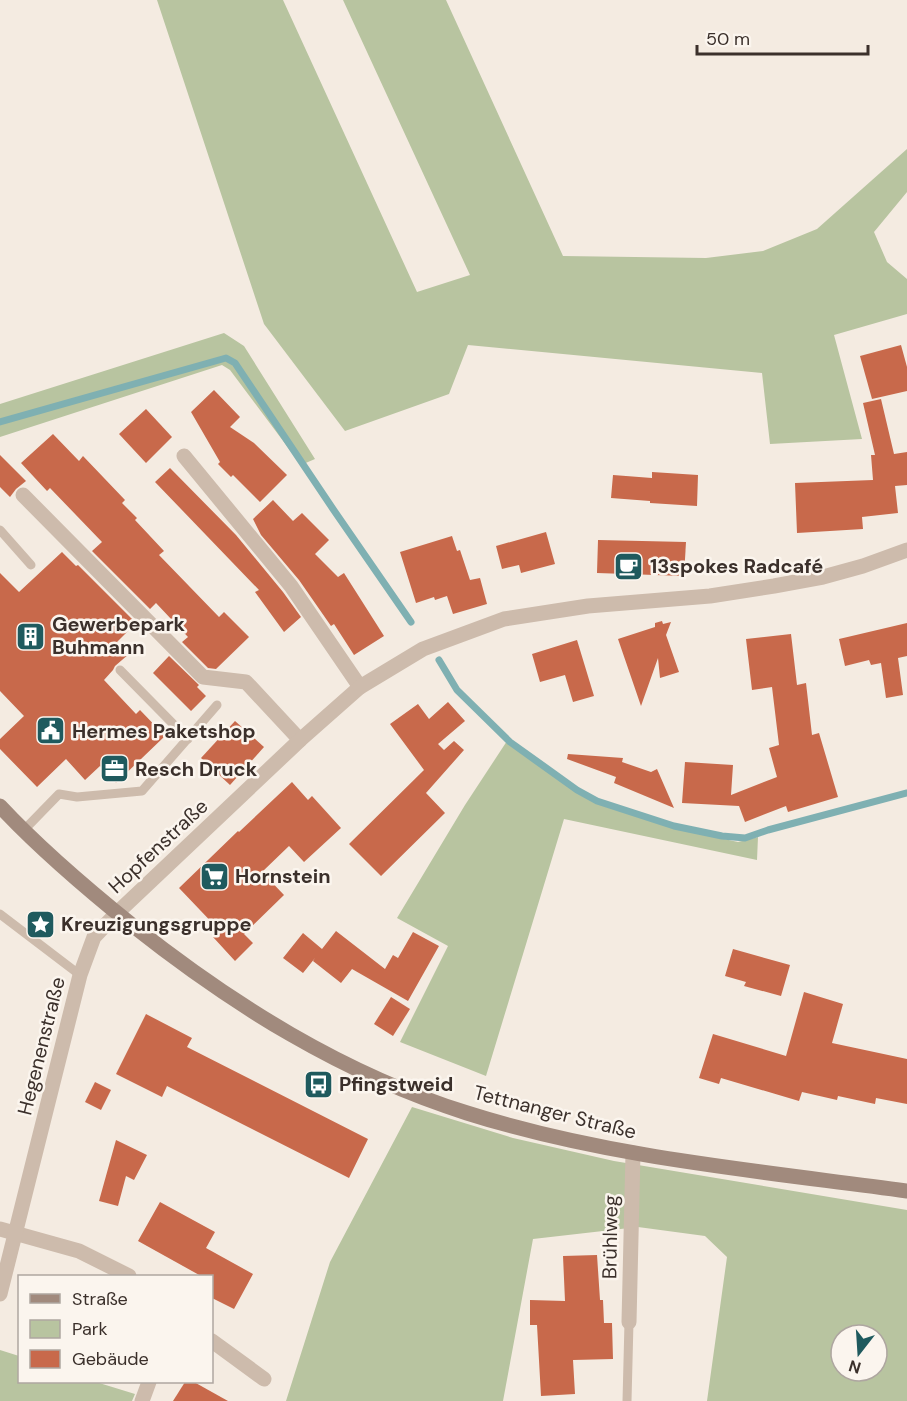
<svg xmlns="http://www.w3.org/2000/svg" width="907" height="1401" font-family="'DM Sans',sans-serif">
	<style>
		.green { fill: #b8c4a0; fill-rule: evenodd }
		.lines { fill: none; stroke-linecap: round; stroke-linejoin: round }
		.stream { stroke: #7fb0b2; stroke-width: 7 }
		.building { fill: #c8694b }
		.service { stroke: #cdbbac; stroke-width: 9 }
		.minor { stroke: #cdbbac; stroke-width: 15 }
		.tertiary { stroke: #cdbbac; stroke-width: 15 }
		.secondary { stroke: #a18a7d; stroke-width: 15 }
		.labels { text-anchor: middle; stroke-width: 5; stroke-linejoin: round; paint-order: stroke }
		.poi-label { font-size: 20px; font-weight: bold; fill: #3b302b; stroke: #fbf5ee; text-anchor: start }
		.street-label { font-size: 20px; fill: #3b302b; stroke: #fbf5ee }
	</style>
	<rect width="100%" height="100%" fill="#f4ebe1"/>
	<g class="green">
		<path d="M 157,0 L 283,0 L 417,292 L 470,275 L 343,0 L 446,0 L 563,256 L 706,258 L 763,251 L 817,229 L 907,149 L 907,192 L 874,232 L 887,262 L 907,279 L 907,314 L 834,335 L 862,439 L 770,444 L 762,373 L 468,345 L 449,394 L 345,431 L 264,324 Z"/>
		<path d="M 224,333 L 244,346 L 315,459 L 301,465 L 230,370 L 222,365 L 0,437 L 0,404 Z"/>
		<path d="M 507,741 L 580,795 L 617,810 L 673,828 L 738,842 L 758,837 L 757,860 L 564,819 L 486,1076 L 400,1042 L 448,946 L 397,918 L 465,805 Z"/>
		<path d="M 412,1107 L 513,1138 L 614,1161 L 907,1210 L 907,1401 L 707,1401 L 727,1257 L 705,1236 L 638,1227 L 533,1239 L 503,1401 L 286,1401 L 330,1262 ZM 841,1335 L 877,1335 L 877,1371 L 841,1371 Z"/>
		<path d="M 0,1350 L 19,1356 L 20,1382 L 96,1382 L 135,1394 L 132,1401 L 0,1401 Z"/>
	</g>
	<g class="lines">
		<g class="stream">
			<path d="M 0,422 L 226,358 L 235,363 L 333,509 L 411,622"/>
			<path d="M 439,660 L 457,690 L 510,742 L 577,790 L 597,801 L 674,826 L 722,836 L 745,838 L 768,830 L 907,793"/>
		</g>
	</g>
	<g class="building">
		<path d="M 901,345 L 907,367 L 907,391 L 872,399 L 860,356 Z"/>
		<path d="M 214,390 L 240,417 L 230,427 L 254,443 L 287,475 L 260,502 L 233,475 L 231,477 L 218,464 L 220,462 L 191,412 Z"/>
		<path d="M 881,399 L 894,454 L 907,452 L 907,485 L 895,486 L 898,513 L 862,517 L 863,529 L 797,533 L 795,483 L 873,480 L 871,455 L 875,455 L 863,403 Z"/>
		<path d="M 146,409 L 172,437 L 146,463 L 119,434 Z"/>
		<path d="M 53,434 L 79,461 L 83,456 L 125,500 L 122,503 L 137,518 L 135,520 L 164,551 L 159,555 L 219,617 L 224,612 L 249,637 L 216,669 L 208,668 L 182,642 L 188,637 L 156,603 L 150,609 L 92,551 L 102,542 L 50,488 L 47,491 L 21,463 Z"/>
		<path d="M 0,455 L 26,481 L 16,489 L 10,497 L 0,487 Z"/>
		<path d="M 170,468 L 236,535 L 283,592 L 301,617 L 284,632 L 255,592 L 259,590 L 155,482 Z"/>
		<path d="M 652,472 L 698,475 L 697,506 L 650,503 L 650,501 L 611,498 L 613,475 L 652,478 Z"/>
		<path d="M 273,500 L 293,521 L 302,513 L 329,540 L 315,554 L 338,577 L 344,573 L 384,636 L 354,655 L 334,624 L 331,626 L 299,580 L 261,535 L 253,519 Z"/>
		<path d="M 546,532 L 555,564 L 521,573 L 519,565 L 502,569 L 496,546 Z"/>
		<path d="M 452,536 L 457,551 L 460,550 L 470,580 L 480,578 L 487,604 L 453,614 L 447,596 L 435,600 L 434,597 L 416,603 L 400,552 Z"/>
		<path d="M 598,540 L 686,542 L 684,576 L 597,573 Z"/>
		<path d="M 62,552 L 76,566 L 78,565 L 136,623 L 117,642 L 129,654 L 115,666 L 113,670 L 104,680 L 136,714 L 140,710 L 165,736 L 116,783 L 100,766 L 85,780 L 66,759 L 37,787 L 0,749 L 0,739 L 24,716 L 0,691 L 0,573 L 19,592 Z"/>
		<path d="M 662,621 L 663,624 L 671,622 L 666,635 L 679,672 L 660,678 L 658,658 L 641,706 L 618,639 L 655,627 L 655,623 Z"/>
		<path d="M 907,623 L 907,656 L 898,658 L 903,695 L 886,698 L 881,663 L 871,665 L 869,660 L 845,666 L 839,639 Z"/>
		<path d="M 791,634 L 797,685 L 806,683 L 812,735 L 819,733 L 838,797 L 788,812 L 786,806 L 745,822 L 739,806 L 682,803 L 685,762 L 733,765 L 731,795 L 777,777 L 769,748 L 779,745 L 772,687 L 752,690 L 746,639 Z"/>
		<path d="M 577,640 L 594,696 L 573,702 L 565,675 L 540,682 L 532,654 Z"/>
		<path d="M 169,656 L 199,685 L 197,687 L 206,696 L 191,711 L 153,673 Z"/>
		<path d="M 448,702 L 465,721 L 438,744 L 444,750 L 454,741 L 464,750 L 426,793 L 445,813 L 381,876 L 349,844 L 424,770 L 390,724 L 418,704 L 429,719 Z"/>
		<path d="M 235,721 L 264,747 L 230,785 L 201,758 Z"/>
		<path d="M 568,754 L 623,758 L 622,762 L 651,772 L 657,769 L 674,808 L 614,783 L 616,777 L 567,759 Z"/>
		<path d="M 292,782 L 308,800 L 312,796 L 341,828 L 304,862 L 289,846 L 262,872 L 284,895 L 244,934 L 253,943 L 235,961 L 213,937 L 220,931 L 179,888 L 238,831 L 239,832 Z"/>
		<path d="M 336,931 L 385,969 L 393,955 L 398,958 L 413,932 L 439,946 L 408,1001 L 352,969 L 341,983 L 313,961 L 315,958 L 303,973 L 283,958 L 303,933 L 322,949 Z"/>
		<path d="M 733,949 L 790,965 L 781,996 L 744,986 L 746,982 L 725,976 Z"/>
		<path d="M 804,992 L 843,1004 L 832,1043 L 907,1059 L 907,1104 L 876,1098 L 875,1104 L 838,1096 L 837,1100 L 802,1092 L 799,1101 L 721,1078 L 719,1084 L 699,1078 L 713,1034 L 786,1056 Z"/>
		<path d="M 391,997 L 410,1009 L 393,1036 L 374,1024 Z"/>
		<path d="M 146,1014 L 192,1038 L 187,1047 L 368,1139 L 349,1178 L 167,1086 L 162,1097 L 116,1074 Z"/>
		<path d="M 95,1082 L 111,1090 L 101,1110 L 85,1102 Z"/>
		<path d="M 116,1140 L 147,1155 L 134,1180 L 126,1176 L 118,1206 L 99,1201 Z"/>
		<path d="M 160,1202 L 215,1232 L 206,1248 L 253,1274 L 234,1309 L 212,1298 L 212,1276 L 201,1276 L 138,1241 Z"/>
		<path d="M 597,1255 L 600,1300 L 603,1300 L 604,1323 L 612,1323 L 613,1359 L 573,1360 L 575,1394 L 541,1396 L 537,1325 L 530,1325 L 530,1300 L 565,1301 L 563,1256 Z"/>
		<path d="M 185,1382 L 194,1382 L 228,1401 L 173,1401 Z"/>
	</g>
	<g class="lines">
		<g class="service">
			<path d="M 0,530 L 31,565"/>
			<path d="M 120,670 L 188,739"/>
			<path d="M 23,831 L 59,794 L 77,797 L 142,791 L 217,705"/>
			<path d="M 0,914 L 80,975"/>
			<path d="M 627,1401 L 629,1322"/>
		</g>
		<g class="minor">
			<path d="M 184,456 L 291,586 L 360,687"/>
			<path d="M 23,495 L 203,677 L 246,682 L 300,740"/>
			<path d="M 117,913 L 300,740 L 360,687 L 423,649 L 504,619 L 588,606 L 710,596 L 774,586 L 823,577 L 863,566 L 907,550"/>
			<path d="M 0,1229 L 79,1251 L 129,1276"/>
			<path d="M 629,1322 L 633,1153"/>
			<path d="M 212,1341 L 264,1379"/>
			<path d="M 142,1401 L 149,1382"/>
		</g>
		<path class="tertiary" d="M 0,1294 L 80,975 L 94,937 L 117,913"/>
		<path class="secondary" d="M 0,806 C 41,850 86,888 132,925 C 233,1005 343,1074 467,1113 C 609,1158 760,1171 907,1191"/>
	</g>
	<defs>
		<symbol id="cafe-square" viewBox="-11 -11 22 22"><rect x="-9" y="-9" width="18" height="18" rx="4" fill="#1f5a5e" stroke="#fbf5ee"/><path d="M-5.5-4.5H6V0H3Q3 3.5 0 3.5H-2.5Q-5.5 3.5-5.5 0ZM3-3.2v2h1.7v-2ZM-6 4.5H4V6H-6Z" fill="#fff"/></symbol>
		<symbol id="building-square" viewBox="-11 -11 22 22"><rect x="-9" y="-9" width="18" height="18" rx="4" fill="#1f5a5e" stroke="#fbf5ee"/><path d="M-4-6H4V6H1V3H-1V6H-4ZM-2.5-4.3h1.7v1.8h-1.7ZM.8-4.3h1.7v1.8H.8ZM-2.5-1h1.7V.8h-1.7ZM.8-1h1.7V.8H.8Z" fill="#fff"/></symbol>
		<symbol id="civic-square" viewBox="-11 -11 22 22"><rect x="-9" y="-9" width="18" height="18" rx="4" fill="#1f5a5e" stroke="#fbf5ee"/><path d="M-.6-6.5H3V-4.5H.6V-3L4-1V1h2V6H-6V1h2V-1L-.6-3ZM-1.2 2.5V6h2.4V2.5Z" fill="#fff"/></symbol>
		<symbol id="office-square" viewBox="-11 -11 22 22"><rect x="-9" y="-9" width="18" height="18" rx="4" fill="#1f5a5e" stroke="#fbf5ee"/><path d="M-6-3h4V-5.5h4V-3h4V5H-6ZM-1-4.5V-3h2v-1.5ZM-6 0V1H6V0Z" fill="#fff"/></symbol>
		<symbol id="supermarket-square" viewBox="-11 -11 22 22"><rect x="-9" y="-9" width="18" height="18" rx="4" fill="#1f5a5e" stroke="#fbf5ee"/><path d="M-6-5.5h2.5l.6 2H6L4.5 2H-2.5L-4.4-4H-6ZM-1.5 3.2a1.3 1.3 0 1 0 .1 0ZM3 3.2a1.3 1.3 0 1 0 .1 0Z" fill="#fff"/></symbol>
		<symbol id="sight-square" viewBox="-11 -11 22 22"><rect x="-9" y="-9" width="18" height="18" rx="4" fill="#1f5a5e" stroke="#fbf5ee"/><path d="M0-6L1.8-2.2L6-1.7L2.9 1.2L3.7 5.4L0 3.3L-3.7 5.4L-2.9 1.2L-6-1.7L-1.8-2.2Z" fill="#fff"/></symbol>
		<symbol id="bus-square" viewBox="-11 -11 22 22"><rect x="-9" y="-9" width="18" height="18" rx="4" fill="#1f5a5e" stroke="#fbf5ee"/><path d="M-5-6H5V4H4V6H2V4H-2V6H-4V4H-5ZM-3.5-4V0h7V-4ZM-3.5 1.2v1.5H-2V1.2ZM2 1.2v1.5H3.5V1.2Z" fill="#fff"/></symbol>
	</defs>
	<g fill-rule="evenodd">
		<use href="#cafe-square" x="612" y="550" width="33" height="33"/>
		<use href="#building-square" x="14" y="620" width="33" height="33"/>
		<use href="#civic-square" x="34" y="714" width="33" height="33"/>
		<use href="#office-square" x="98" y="752" width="33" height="33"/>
		<use href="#supermarket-square" x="198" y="860" width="33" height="33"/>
		<use href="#sight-square" x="24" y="908" width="33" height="33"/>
		<use href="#bus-square" x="302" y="1068" width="33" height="33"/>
	</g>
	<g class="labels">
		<g class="poi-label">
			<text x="650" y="573">13spokes Radcafé</text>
			<text x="52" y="631">Gewerbepark<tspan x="52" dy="23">Buhmann</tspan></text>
			<text x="72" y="738">Hermes Paketshop</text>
			<text x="135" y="776">Resch Druck</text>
			<text x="235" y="883">Hornstein</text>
			<text x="61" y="931">Kreuzigungsgruppe</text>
			<text x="339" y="1091">Pfingstweid</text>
		</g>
		<g class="street-label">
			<text transform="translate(158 846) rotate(-43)" y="7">Hopfenstraße</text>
			<text transform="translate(41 1046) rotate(-76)" y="7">Hegenenstraße</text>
			<text transform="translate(555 1112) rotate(14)" y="7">Tettnanger Straße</text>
			<text transform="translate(610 1237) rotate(-89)" y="7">Brühlweg</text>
		</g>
	</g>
	<rect x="18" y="1275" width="195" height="108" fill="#fbf5ee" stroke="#aea6a0" stroke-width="1.5"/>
	<rect x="30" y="1294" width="30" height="9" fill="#a18a7d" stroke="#aea6a0" stroke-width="1.5"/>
	<text x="72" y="1305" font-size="18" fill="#3b302b">Straße</text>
	<rect x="30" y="1320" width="30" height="18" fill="#b8c4a0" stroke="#aea6a0" stroke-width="1.5"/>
	<text x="72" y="1335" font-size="18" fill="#3b302b">Park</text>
	<rect x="30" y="1350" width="30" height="18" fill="#c8694b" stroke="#aea6a0" stroke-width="1.5"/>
	<text x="72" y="1365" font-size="18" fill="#3b302b">Gebäude</text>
	<g transform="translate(859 1353) rotate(197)"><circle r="28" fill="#fbf5ee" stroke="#aea6a0" stroke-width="1.5"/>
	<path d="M0-4.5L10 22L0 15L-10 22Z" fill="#1f5a5e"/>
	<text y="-9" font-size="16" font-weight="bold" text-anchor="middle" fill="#3b302b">N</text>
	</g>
	<path d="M697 45v9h171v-9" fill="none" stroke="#3b302b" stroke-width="3"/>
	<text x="706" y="45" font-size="18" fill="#3b302b" stroke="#fbf5ee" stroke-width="4.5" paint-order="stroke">50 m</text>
</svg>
